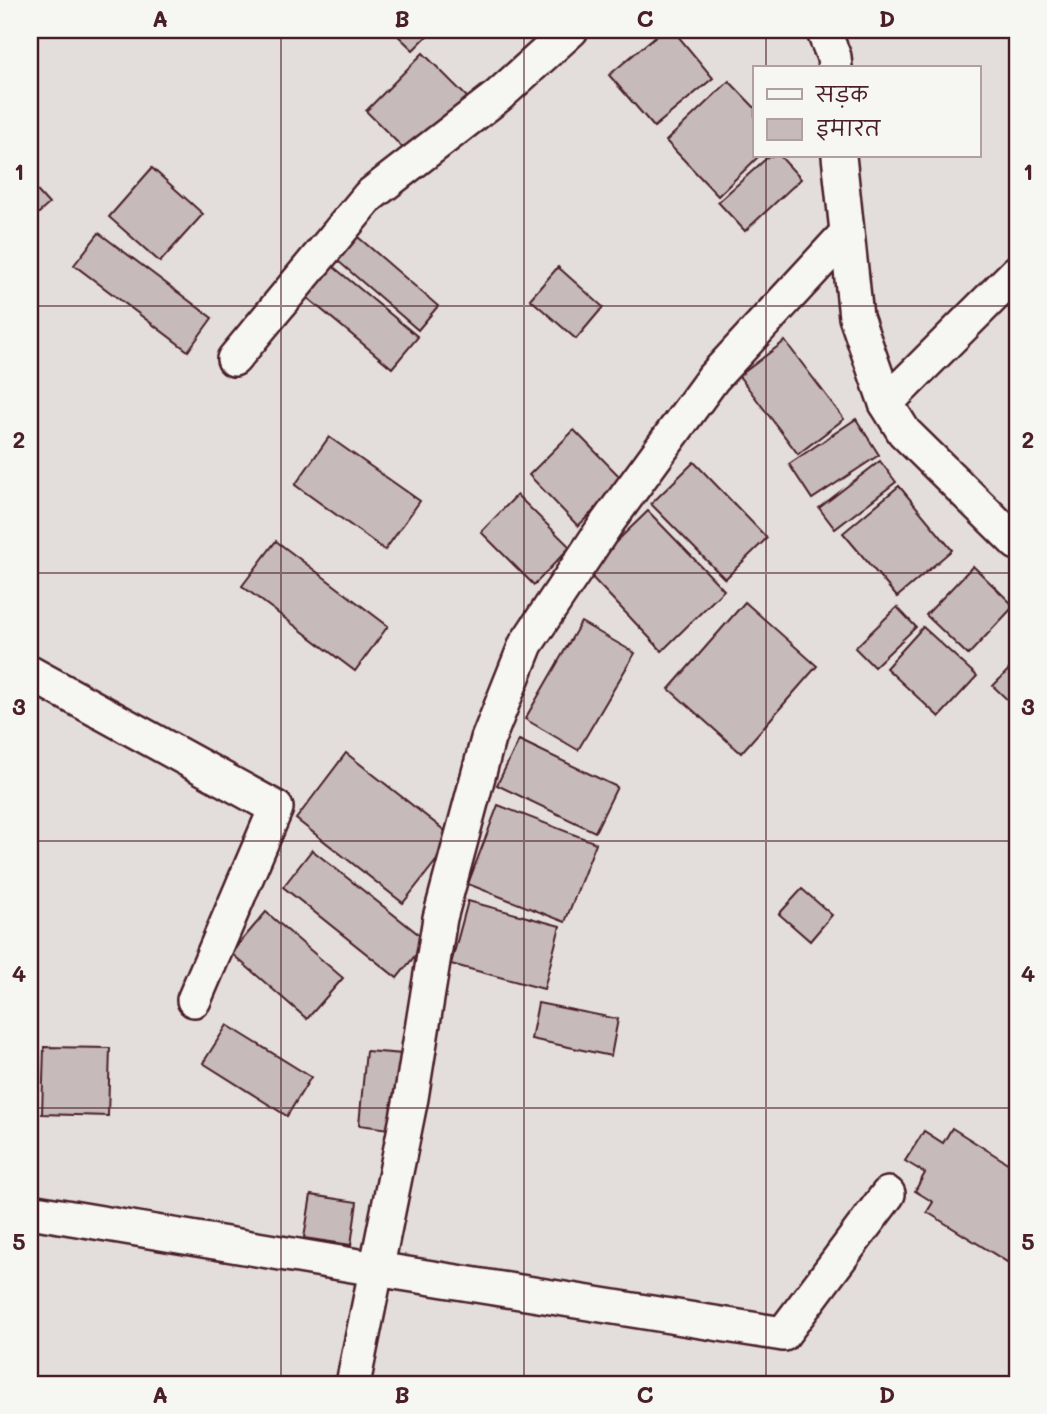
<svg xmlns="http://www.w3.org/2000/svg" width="1047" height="1414" font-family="Mali,'Playpen Sans Deva',sans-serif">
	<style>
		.built { fill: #e3dedc; fill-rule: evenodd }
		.building { fill: #c6babb; stroke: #4a1f2b; stroke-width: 2 }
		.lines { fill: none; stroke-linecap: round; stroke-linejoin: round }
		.minor-casing { stroke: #4a1f2b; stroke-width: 38 }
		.minor { stroke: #f6f6f2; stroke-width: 33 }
		.grid { fill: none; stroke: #4a1f2b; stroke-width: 2; stroke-opacity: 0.55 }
		.neatline { fill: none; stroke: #4a1f2b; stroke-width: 2.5 }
		.grid-label { font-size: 23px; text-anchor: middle; font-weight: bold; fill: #4a1f2b }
	</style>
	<rect width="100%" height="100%" fill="#efedea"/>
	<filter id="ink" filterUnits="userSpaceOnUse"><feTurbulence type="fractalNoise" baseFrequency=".0143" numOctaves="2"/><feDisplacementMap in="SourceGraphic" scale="14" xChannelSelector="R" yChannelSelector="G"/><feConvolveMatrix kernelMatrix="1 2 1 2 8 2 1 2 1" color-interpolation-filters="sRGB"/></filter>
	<g filter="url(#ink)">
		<path class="built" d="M 30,30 L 1017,30 L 1017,1384 L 30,1384 ZM 755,68 L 979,68 L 979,156 L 755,156 Z"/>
		<g class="building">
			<path d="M 392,30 L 433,30 L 413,50 Z"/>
			<path d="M 663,30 L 673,30 L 713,78 L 654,127 L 609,75 Z"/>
			<path d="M 423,53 L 469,99 L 412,157 L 366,111 Z"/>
			<path d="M 729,81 L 755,108 L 755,156 L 759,156 L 718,196 L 666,141 Z"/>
			<path d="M 769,156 L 780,156 L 801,179 L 745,231 L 718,202 Z"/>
			<path d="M 152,168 L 203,214 L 160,262 L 109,217 Z"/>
			<path d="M 30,183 L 49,204 L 30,221 Z"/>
			<path d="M 351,231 L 438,306 L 418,330 L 331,255 Z"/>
			<path d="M 99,233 L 212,318 L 188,351 L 74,265 Z"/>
			<path d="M 330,264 L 418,337 L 392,368 L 304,295 Z"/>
			<path d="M 558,267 L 603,307 L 576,339 L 530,299 Z"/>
			<path d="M 785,341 L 844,419 L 798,454 L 739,376 Z"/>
			<path d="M 856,419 L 879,455 L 812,499 L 789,464 Z"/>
			<path d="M 574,430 L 624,481 L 578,526 L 529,475 Z"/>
			<path d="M 329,437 L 420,501 L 385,550 L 295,485 Z"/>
			<path d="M 880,461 L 896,482 L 835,529 L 819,508 Z"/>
			<path d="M 694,462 L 767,538 L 725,579 L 651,504 Z"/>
			<path d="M 899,486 L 952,550 L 897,597 L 843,533 Z"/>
			<path d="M 517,495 L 570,547 L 534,585 L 481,532 Z"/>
			<path d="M 648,511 L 724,590 L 662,651 L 586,571 Z"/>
			<path d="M 276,541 L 388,626 L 355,671 L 242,586 Z"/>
			<path d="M 973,566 L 1014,606 L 968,655 L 926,615 Z"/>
			<path d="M 745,602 L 817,666 L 741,753 L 669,689 Z"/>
			<path d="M 897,607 L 916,627 L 874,667 L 855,648 Z"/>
			<path d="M 581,622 L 635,653 L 578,750 L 525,719 Z"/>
			<path d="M 923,627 L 977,676 L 939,717 L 886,668 Z"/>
			<path d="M 1017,661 L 1017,709 L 993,686 Z"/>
			<path d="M 519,740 L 617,787 L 595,832 L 497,785 Z"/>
			<path d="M 346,753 L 454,838 L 403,903 L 296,819 Z"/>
			<path d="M 498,805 L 596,843 L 565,922 L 468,884 Z"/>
			<path d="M 312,850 L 427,941 L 397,978 L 283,887 Z"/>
			<path d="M 802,889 L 832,915 L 810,941 L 779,914 Z"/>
			<path d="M 468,901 L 560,926 L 544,989 L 451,964 Z"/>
			<path d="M 266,912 L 343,978 L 307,1019 L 231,953 Z"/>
			<path d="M 538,1003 L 618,1019 L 611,1056 L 531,1039 Z"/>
			<path d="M 227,1025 L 311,1077 L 287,1116 L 203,1063 Z"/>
			<path d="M 44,1047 L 110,1048 L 108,1116 L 42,1114 Z"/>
			<path d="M 366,1051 L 403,1054 L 397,1130 L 359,1125 Z"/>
			<path d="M 30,1116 L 33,1116 L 30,1151 Z"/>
			<path d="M 952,1128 L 1017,1169 L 1017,1257 L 1012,1265 L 927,1212 L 933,1202 L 915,1191 L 925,1173 L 905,1161 L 924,1131 L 943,1143 Z"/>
			<path d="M 311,1195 L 357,1202 L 351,1245 L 304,1238 Z"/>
		</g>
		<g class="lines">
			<defs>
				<g id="minor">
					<path d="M 823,30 L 834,57 L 835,68"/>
					<path d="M 839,156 L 856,317 L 886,403 L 904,432 L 1017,543"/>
					<path d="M 234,359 L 369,196 L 498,96 L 571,30"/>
					<path d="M 886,403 L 1017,272"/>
					<path d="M 30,673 L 276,808 L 194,1000"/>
					<path d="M 30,1211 L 376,1269 L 783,1334 L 888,1194"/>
					<path d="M 353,1384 L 411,1098 L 440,918 L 488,739 L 526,644 L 607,523 L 713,378 L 846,234"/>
				</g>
			</defs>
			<use href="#minor" class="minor-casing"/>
			<use href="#minor" class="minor"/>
		</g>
	</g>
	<path class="grid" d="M 281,30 L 281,1384M 524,30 L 524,1384M 766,30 L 766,68M 766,156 L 766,1384M 30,306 L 1017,306M 30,573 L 1017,573M 30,841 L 1017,841M 30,1108 L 1017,1108"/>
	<rect width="1047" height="1414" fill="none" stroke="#f6f6f2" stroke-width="77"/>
	<rect x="753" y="66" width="228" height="91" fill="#f6f6f2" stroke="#b1a0a2" stroke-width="2"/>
	<rect x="767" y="89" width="35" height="10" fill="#f6f6f2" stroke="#b1a0a2" stroke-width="2"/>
	<text x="816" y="102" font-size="21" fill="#4a1f2b">सड़क</text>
	<rect x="767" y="119" width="35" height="21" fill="#c6babb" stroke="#b1a0a2" stroke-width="2"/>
	<text x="816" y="136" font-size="21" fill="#4a1f2b">इमारत</text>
	<rect x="38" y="38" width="971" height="1338" class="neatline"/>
	<g class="grid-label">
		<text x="160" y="27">A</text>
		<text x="402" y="27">B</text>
		<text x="645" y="27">C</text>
		<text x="887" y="27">D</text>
		<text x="19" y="180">1</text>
		<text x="1028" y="180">1</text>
		<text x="19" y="448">2</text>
		<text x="1028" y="448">2</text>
		<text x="19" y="715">3</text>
		<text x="1028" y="715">3</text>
		<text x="19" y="982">4</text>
		<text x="1028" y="982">4</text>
		<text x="19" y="1250">5</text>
		<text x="1028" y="1250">5</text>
		<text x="160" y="1403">A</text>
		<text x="402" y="1403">B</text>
		<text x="645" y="1403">C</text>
		<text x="887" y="1403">D</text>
	</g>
</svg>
